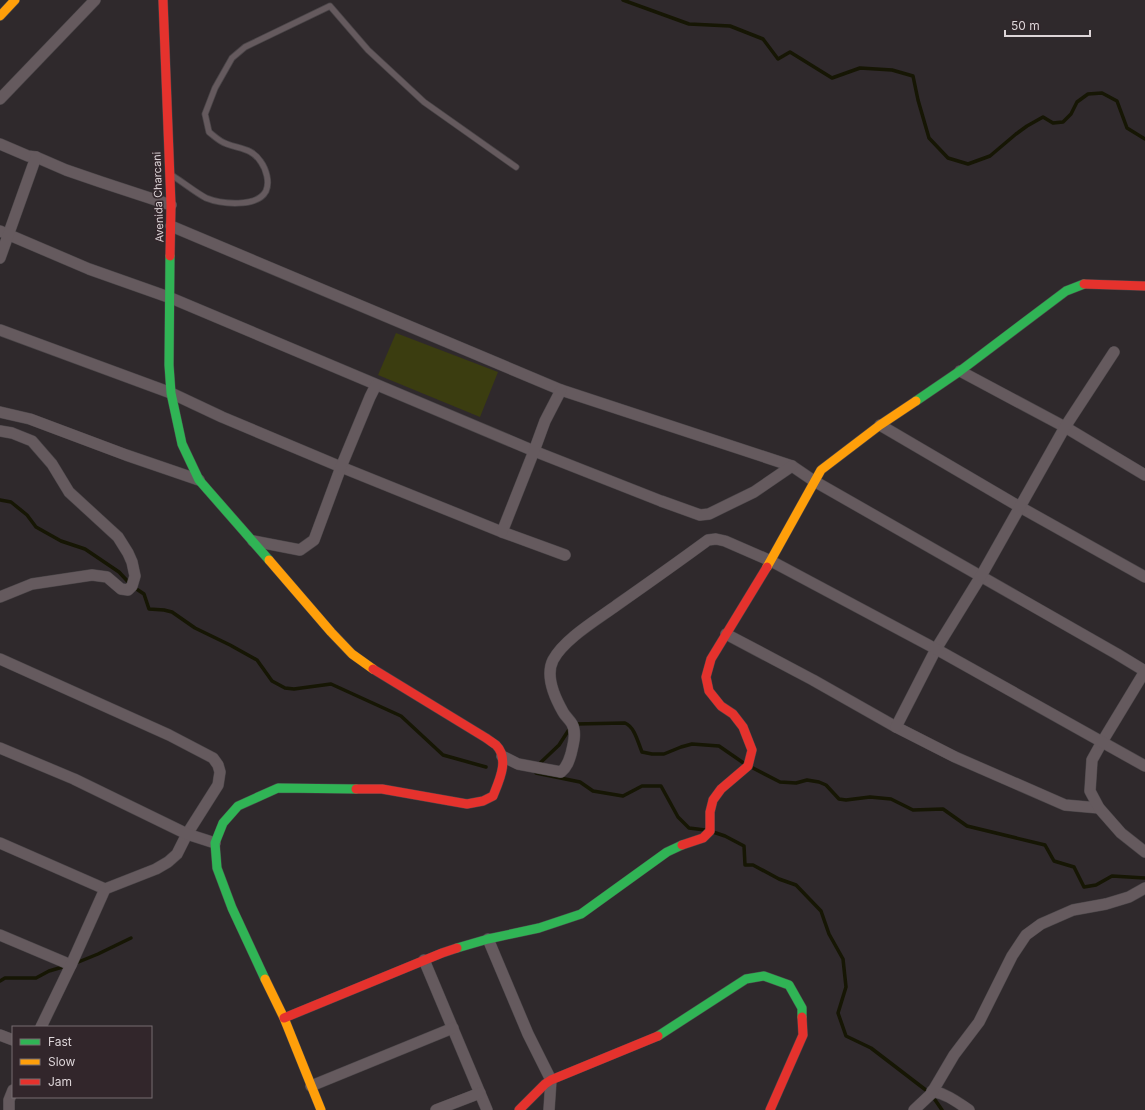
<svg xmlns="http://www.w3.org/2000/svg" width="1145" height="1110" font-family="Inter,sans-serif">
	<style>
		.garden { fill: #3b3d10 }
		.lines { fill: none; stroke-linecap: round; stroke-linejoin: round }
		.stream { stroke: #161604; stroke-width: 3.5 }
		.lane-casing { stroke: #4a4548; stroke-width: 7 }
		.street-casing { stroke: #4a4548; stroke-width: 12 }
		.fast-casing { stroke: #4a4548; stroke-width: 10 }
		.slow-casing { stroke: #4a4548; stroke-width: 10 }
		.jam-casing { stroke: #4a4548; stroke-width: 10 }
		.lane { stroke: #655a5e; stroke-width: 5.5 }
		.street { stroke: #655a5e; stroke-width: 11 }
		.fast { stroke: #30b455; stroke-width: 9 }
		.slow { stroke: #ff9f0a; stroke-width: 9 }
		.jam { stroke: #e5322d; stroke-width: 9 }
		.labels { text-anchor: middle; stroke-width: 3; stroke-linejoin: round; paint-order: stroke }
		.street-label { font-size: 11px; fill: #ddd5d8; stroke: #32262b }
	</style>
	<rect width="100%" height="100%" fill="#2f292c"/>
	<path class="garden" d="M 396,333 L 498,372 L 480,417 L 378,375 Z"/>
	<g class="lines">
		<g class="stream">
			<path d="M 623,0 L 689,24 L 730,26 L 763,39 L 778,59 L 790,52 L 832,78 L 860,68 L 892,70 L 913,76 L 918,100 L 929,138 L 948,158 L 968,164 L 990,156 L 1016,134 L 1027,126 L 1043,117 L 1053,123 L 1063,122 L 1071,114 L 1077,102 L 1088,94 L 1102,93 L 1117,101 L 1127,128 L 1145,139"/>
			<path d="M 0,500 L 11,502 L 27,515 L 36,527 L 61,541 L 85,549 L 119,572 L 132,586 L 144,594 L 149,609 L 164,610 L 172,612 L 195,628 L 230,645 L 257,660 L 272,681 L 285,688 L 294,689 L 331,684 L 401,716 L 443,755 L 486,767"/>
			<path d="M 575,724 L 625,723 C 635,727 638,743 642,752 L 652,754 L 664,754 L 681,747 L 692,744 L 719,746 L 745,764"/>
			<path d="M 538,765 L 559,745 L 570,728"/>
			<path d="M 751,767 L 780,782 L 796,783 L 807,780 L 819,782 L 826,785 L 839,799 L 846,800 L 870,797 L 891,799 L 913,810 L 943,809 L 967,826 L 1045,845 L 1054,861 L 1074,867 L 1084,887 L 1096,885 L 1112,876 L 1145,878"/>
			<path d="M 536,773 L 580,782 L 593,791 L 623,796 L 642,786 L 661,786 L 678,817 L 689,828 L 705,830"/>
			<path d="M 713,832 L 725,836 L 744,846 L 745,865 L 753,865 L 779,879 L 796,885 L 821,911 L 829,934 L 843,959 L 846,987 L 838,1013 L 846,1036 L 871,1048 L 931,1094 L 942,1110"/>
			<path d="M 76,963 L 98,954 L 131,938"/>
			<path d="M 0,981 L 5,978 L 36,978 L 49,971 L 66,966"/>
		</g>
		<defs>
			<path id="lane" d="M 173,176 C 184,183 195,192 206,198 C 221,204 257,208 266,191 C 270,182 266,169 261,162 C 252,148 240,149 227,144 C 220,142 214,136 209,132 L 205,114 L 215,88 L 232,58 L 245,47 L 330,6 L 368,50 L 424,102 L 516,167"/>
			<g id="street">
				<path d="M 0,99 L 95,0"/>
				<path d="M 0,144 L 28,156 L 36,157 L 66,170 L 101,182 L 171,205"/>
				<path d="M 171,226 L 561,390 L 792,466 L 814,481 L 1117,654 L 1145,671"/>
				<path d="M 0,231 L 89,269 L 171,298 L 534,451 L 661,501 L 700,515 L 709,514 L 754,492 L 792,466"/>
				<path d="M 0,258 L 36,157"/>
				<path d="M 0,330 L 171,393 L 222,417 L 341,467 L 502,532 L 565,555"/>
				<path d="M 960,371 L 1065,427 L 1145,475"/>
				<path d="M 0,412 L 30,419 L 126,455 L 199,480"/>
				<path d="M 880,425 L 1020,507 L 1145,577"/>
				<path d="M 0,431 L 12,433 L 32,441 L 52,464 L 69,492 L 118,537 L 128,553 L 132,562 L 135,576 L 132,586 L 128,590 L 121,589 L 107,577 L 92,575 L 32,584 L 0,597"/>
				<path d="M 502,532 L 534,451 L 545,421 L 561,390"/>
				<path d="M 253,541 L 300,550 L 314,540 L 341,467 L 370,397 L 376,385"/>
				<path d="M 726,634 L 813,680 L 896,727 L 955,757 L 1065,805 L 1099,808"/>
				<path d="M 0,659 L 169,735 L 213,758 L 218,765 L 220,772 L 218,785 L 187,834 L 177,854 L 168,862 L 156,869 L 105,889 L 0,843"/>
				<path d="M 1145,671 L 1102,742 L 1092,760 L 1090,791 L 1099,808 L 1121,833 L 1145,852"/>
				<path d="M 896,727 L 936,649 L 981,576 L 1065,427 L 1114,352"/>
				<path d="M 0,748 L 74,779 L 187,834 L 215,843"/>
				<path d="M 502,756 L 518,764 L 561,772 C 567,767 569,761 571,754 C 573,745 577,733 572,724 C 570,720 565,716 563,712 C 555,698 545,676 553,660 C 564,639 598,619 617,605 C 647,584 678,562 708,540 L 716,539 L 725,541 L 771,561 L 936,649 L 1145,766"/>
				<path d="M 0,935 L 71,965"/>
				<path d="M 488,939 L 528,1034 L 551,1080 L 549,1110"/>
				<path d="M 424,960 L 487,1110"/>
				<path d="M 41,1027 L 71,965 L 105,889"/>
				<path d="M 0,1035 L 13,1040"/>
				<path d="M 311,1086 L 453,1028"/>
				<path d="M 932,1091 C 947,1094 957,1102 969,1110"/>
				<path d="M 9,1110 L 9,1100 L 13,1090"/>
				<path d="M 436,1110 L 480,1093"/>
				<path d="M 914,1110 L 931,1094 L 954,1055 L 979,1022 L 1012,956 L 1026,935 L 1041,924 L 1073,910 L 1106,904 L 1129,897 L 1145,888"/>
			</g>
			<g id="fast">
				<path d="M 170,256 L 169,365 L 171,393 L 182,444 L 199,480 L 269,560"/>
				<path d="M 916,401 L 960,371 L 1066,291 L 1084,284"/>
				<path d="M 457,948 L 488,939 L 539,928 L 581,914 L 667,852 L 682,845"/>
				<path d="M 265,979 L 232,908 L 217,868 L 215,843 L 223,823 L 238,806 L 278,788 L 356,789"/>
				<path d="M 658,1036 L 746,979 L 764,976 L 789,985 L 802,1008 L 802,1017"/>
			</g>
			<g id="slow">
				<path d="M 0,16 L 15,0"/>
				<path d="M 269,560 L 331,632 L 352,654 L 373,669"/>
				<path d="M 767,567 L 821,470 L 880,425 L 916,401"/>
				<path d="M 265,979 L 284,1018 L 321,1110"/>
			</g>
			<g id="jam">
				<path d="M 163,0 L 171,205 L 170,256"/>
				<path d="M 1084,284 L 1145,286"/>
				<path d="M 356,789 L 382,789 L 467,804 L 483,801 L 493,796 C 499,781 510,759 496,745 C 493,743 489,740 486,738 L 373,669"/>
				<path d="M 682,845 L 703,838 L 710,831 L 710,812 L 713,800 L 721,789 L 748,766 L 752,750 L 743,727 L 733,714 L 721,706 L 709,691 L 706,677 L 711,659 L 767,567"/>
				<path d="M 284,1018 L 442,953 L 457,948"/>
				<path d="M 519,1110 L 545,1084 L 551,1080 L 658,1036"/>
				<path d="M 770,1110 L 803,1035 L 802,1017"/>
			</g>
		</defs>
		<use href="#lane" class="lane-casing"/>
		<use href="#street" class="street-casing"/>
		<use href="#fast" class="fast-casing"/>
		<use href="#slow" class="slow-casing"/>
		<use href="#jam" class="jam-casing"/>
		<use href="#lane" class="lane"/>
		<use href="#street" class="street"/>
		<use href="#fast" class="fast"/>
		<use href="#slow" class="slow"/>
		<use href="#jam" class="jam"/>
	</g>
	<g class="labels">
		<g class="street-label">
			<text transform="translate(158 197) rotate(-92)" y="4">Avenida Charcani</text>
		</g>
	</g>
	<rect x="12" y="1026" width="140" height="72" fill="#32262b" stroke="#766c70"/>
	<rect x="20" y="1039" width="20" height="6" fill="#30b455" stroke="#766c70"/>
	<text x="48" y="1046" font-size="12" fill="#ddd5d8">Fast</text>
	<rect x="20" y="1059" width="20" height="6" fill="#ff9f0a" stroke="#766c70"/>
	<text x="48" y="1066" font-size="12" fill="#ddd5d8">Slow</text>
	<rect x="20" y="1079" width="20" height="6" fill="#e5322d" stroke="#766c70"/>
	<text x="48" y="1086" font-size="12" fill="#ddd5d8">Jam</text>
	<path d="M1005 30v6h85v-6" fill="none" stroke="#ddd5d8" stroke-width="2"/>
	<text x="1011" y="30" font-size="12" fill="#ddd5d8" stroke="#32262b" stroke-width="3" paint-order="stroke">50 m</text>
</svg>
